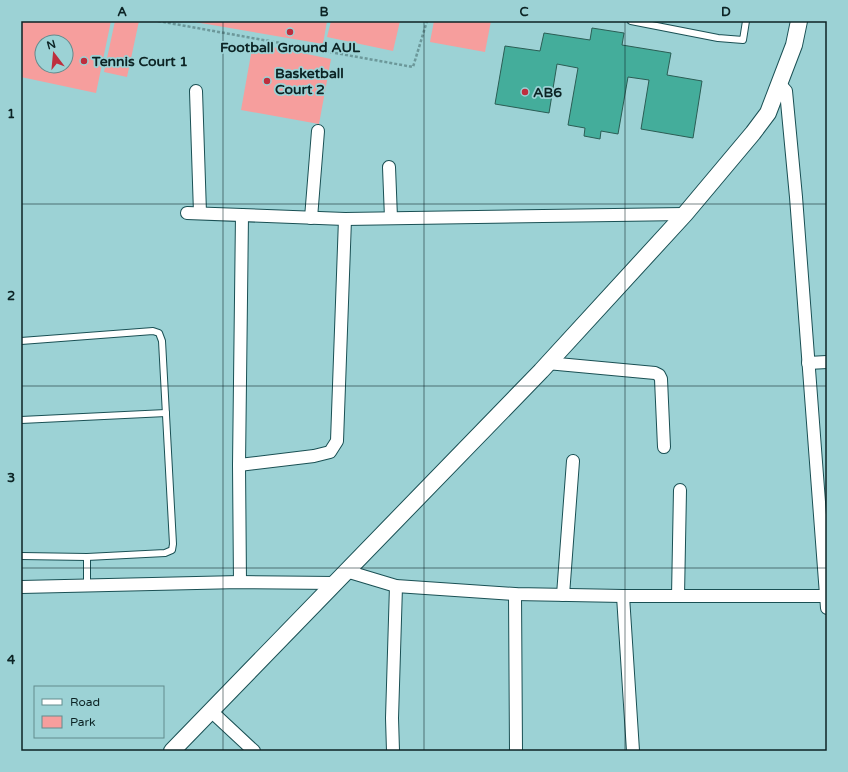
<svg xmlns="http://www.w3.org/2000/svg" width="848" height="772" font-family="'Varela Round',sans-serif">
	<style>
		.green { fill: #f69e9d; fill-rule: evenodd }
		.building { fill: #44ad9b; stroke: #2b5d54 }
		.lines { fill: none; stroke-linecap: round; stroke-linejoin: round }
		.service-casing { stroke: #1a5054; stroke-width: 8 }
		.minor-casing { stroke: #1a5054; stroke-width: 14 }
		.tertiary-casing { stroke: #1a5054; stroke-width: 18 }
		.path { stroke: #6c989a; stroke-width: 2.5; stroke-dasharray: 3 2; stroke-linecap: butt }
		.service { stroke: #fff; stroke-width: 6 }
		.minor { stroke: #fff; stroke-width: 12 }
		.tertiary { stroke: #fff; stroke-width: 16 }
		.grid { fill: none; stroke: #0c2324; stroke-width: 1; stroke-opacity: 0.55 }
		.poi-dot { fill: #be2e3d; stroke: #9cd2d5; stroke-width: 1.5 }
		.labels { text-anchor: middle; stroke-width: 3.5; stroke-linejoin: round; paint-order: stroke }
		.poi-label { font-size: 14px; font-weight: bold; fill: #0c2324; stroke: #9cd2d5; text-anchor: start }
		.neatline { fill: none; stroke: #0c2324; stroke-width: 1.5 }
		.grid-label { font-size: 13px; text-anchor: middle; font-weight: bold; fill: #0c2324 }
	</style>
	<rect width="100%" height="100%" fill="#9cd2d5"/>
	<g class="green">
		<path d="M 21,21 L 111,21 L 96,93 L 21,77 ZM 42,42 L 66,42 L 66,66 L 42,66 Z"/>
		<path d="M 115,21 L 139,21 L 127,77 L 104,72 Z"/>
		<path d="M 189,21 L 327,21 L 323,44 Z"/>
		<path d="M 331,21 L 400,21 L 393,51 L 327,37 Z"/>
		<path d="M 434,21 L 491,21 L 485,52 L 430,42 Z"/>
		<path d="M 253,43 L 331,59 L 319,124 L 241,110 Z"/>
	</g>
	<path class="building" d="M 592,28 L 624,33 L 622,45 L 671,53 L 667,75 L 702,81 L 693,138 L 641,129 L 649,80 L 628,77 L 618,134 L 601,131 L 600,139 L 584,136 L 585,128 L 568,125 L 578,68 L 557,64 L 549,113 L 495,104 L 505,46 L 540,51 L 544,33 L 590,40 Z"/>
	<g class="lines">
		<defs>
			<g id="service">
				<path d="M 631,21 L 718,38 L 743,40 L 746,21"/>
				<path d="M 21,341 L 153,331 L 159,333 L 162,341 L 173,544 L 172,550 L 165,553 L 87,557 L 21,556"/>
				<path d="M 21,420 L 166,413"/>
				<path d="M 87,557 L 87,585"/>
			</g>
			<g id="minor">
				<path d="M 779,83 L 786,91 L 796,197 L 827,608"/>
				<path d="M 196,91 L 200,213"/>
				<path d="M 389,167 L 391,218"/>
				<path d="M 187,213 L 345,219 L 685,214"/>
				<path d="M 311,218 L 318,131"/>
				<path d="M 547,363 L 655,373 L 659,375 L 661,379 L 664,447"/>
				<path d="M 808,363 L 827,362"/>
				<path d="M 239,465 L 314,456 L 330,452 L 337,441 L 345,219"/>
				<path d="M 346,571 L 396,586 L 515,594 L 623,596 L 826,596"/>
				<path d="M 240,582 L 239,465 L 242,215"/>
				<path d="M 21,587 L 240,582 L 335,583"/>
				<path d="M 515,594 L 516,751"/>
				<path d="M 563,595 L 573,461"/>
				<path d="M 623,596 L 633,751"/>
				<path d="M 678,596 L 680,490"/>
				<path d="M 211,711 L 254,751"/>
				<path d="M 393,751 L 392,718 L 396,586"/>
			</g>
			<path id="tertiary" d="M 172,751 L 541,371 L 685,214 L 753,133 L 768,113 L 794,45 L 799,21"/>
		</defs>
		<use href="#service" class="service-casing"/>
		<use href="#minor" class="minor-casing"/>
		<use href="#tertiary" class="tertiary-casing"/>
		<path class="path" d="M 158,21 L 413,67 L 427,21"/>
		<use href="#service" class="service"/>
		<use href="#minor" class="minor"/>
		<use href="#tertiary" class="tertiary"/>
	</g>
	<path class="grid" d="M 223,21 L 223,751M 424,21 L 424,751M 625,21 L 625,751M 21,204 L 827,204M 21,386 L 827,386M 21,568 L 827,568"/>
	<g class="poi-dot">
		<circle cx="290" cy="32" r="4"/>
		<circle cx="84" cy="61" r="4"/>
		<circle cx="267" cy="81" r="4"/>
		<circle cx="525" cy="92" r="4"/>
	</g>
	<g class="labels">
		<g class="poi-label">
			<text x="290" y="52" text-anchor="middle">Football Ground AUL</text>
			<text x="92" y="66">Tennis Court 1</text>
			<text x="275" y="78">Basketball<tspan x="275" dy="16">Court 2</tspan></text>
			<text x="533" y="97">AB6</text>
		</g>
	</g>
	<rect width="848" height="772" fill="none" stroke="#9cd2d5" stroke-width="44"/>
	<rect x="34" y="686" width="130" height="52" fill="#9cd2d5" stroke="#628c8e"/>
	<rect x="42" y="699" width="20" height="6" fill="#ffffff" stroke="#628c8e"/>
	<text x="70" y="706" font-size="12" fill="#0c2324">Road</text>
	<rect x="42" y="716" width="20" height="12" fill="#f69e9d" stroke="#628c8e"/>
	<text x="70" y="726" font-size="12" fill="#0c2324">Park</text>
	<g transform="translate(54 54) rotate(344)"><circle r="19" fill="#9cd2d5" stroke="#628c8e"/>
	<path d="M0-3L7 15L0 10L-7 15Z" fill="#be2e3d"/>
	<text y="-6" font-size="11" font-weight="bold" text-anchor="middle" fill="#0c2324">N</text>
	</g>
	<rect x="22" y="22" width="804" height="728" class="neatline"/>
	<g class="grid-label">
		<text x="122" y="16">A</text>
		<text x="324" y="16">B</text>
		<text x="524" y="16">C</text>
		<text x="726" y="16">D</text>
		<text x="11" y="118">1</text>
		<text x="11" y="300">2</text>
		<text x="11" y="482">3</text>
		<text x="11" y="664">4</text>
	</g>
</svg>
